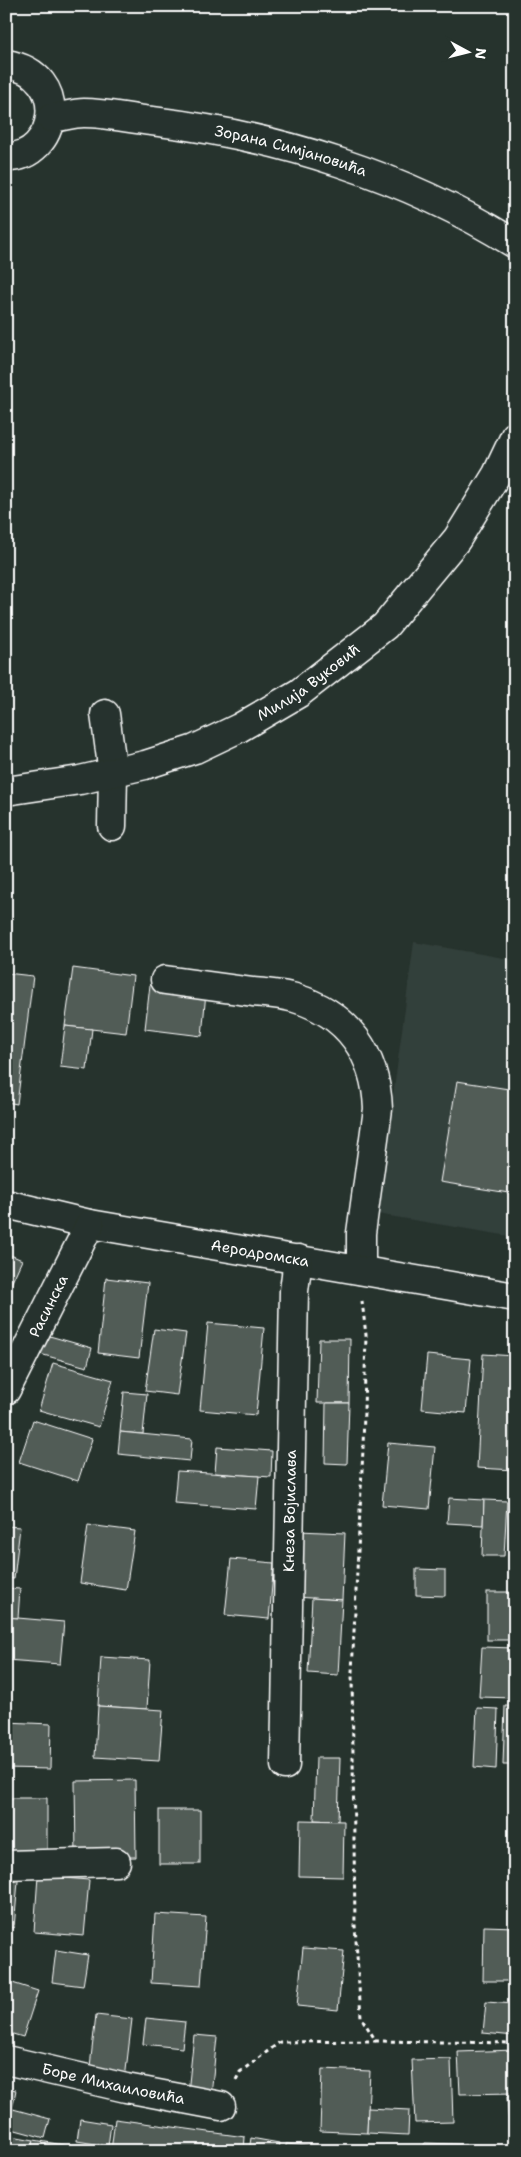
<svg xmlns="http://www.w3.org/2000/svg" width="521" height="2157" font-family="'Shantell Sans',sans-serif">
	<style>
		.built { fill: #333f3a }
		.building { fill: #515c57; stroke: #fff }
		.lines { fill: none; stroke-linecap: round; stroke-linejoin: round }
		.minor-casing { stroke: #fff; stroke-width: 31 }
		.path { stroke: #fff; stroke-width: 3; stroke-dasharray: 4 4; stroke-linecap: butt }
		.minor { stroke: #26332d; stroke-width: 28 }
		.labels { text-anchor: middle; stroke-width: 4; stroke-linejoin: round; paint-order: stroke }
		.street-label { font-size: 15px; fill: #fff; stroke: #26332d }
	</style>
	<rect width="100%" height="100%" fill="#26332d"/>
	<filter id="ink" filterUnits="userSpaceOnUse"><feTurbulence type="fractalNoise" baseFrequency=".02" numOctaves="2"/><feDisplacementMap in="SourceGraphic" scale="10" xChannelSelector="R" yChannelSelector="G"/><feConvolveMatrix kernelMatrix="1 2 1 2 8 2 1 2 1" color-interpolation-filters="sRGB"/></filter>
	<g filter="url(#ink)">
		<path class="built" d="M 414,942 L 515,960 L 515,1237 L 377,1214 Z"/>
		<g class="building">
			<path d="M 73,968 L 133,976 L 126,1033 L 65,1026 Z"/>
			<path d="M 6,973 L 33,976 L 17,1104 L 6,1102 Z"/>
			<path d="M 150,985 L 206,992 L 202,1036 L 145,1029 Z"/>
			<path d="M 65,1026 L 92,1029 L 87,1070 L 60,1067 Z"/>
			<path d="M 457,1081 L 515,1090 L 515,1194 L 440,1182 Z"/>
			<path d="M 6,1253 L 22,1260 L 6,1295 Z"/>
			<path d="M 106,1278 L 148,1283 L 139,1358 L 98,1353 Z"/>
			<path d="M 208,1323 L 264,1328 L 256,1415 L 200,1410 Z"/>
			<path d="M 154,1329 L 186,1333 L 177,1395 L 145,1391 Z"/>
			<path d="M 46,1335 L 92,1348 L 87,1367 L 40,1354 Z"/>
			<path d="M 319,1339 L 350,1339 L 349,1403 L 317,1403 Z"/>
			<path d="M 483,1354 L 515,1356 L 515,1470 L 477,1468 Z"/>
			<path d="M 427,1355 L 471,1359 L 466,1413 L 422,1409 Z"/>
			<path d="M 53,1363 L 113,1380 L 99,1427 L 39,1410 Z"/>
			<path d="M 124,1392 L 147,1394 L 143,1434 L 120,1432 Z"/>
			<path d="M 326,1403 L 349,1403 L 347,1464 L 325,1463 Z"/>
			<path d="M 33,1420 L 92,1439 L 78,1481 L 19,1462 Z"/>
			<path d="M 120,1432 L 192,1439 L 190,1461 L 118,1454 Z"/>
			<path d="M 388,1443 L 435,1447 L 429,1509 L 382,1505 Z"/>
			<path d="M 217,1447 L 272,1451 L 271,1477 L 215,1473 Z"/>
			<path d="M 177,1471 L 259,1476 L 256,1509 L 174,1503 Z"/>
			<path d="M 449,1498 L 484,1500 L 483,1525 L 447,1523 Z"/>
			<path d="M 484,1500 L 507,1501 L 504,1556 L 482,1556 Z"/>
			<path d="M 88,1525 L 135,1531 L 126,1590 L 80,1583 Z"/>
			<path d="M 6,1526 L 20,1527 L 14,1579 L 6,1578 Z"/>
			<path d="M 299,1531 L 345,1533 L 342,1600 L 296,1597 Z"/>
			<path d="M 231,1559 L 274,1563 L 269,1619 L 225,1615 Z"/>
			<path d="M 416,1569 L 445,1570 L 445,1596 L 416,1595 Z"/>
			<path d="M 6,1588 L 20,1589 L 18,1618 L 6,1617 Z"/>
			<rect x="487" y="1592" width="28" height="48"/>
			<path d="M 312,1598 L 342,1600 L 338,1675 L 308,1673 Z"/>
			<path d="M 6,1617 L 64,1622 L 60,1664 L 6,1660 Z"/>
			<path d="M 482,1647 L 515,1648 L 515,1698 L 479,1697 Z"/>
			<path d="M 101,1657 L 150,1660 L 147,1709 L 98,1706 Z"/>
			<path d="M 98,1706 L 163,1710 L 159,1761 L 95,1757 Z"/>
			<path d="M 505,1706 L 515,1706 L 515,1765 L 503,1765 Z"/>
			<path d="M 477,1708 L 498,1709 L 496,1769 L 474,1767 Z"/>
			<path d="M 6,1722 L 51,1724 L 50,1769 L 6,1768 Z"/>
			<path d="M 316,1758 L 340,1758 L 338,1821 L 314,1820 Z"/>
			<path d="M 135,1780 L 136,1857 L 76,1858 L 75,1781 Z"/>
			<path d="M 7,1798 L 47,1798 L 47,1850 L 8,1851 Z"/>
			<rect x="159" y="1810" width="41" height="54"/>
			<path d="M 300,1820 L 344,1821 L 343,1877 L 299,1876 Z"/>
			<path d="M 514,1830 L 515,1830 L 515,1869 L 513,1869 Z"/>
			<path d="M 38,1876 L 89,1880 L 84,1936 L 34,1932 Z"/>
			<path d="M 6,1880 L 18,1881 L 14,1928 L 6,1927 Z"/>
			<path d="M 155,1914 L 206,1917 L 201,1986 L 151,1983 Z"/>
			<path d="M 484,1926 L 515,1927 L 515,1981 L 483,1981 Z"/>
			<path d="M 303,1948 L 344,1951 L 338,2010 L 297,2006 Z"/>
			<path d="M 56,1950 L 88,1955 L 83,1986 L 52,1982 Z"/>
			<path d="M 6,1981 L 38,1991 L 23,2037 L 6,2032 Z"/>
			<path d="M 486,2002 L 515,2004 L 515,2036 L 483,2033 Z"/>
			<path d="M 96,2015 L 132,2019 L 125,2079 L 89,2075 Z"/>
			<path d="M 146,2018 L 185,2022 L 182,2048 L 143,2044 Z"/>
			<path d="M 194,2035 L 217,2037 L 211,2095 L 188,2093 Z"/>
			<path d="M 515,2050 L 515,2093 L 460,2094 L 458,2052 Z"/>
			<path d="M 451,2059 L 453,2122 L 415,2123 L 412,2060 Z"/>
			<path d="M 322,2069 L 370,2071 L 367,2133 L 320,2131 Z"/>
			<path d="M 6,2088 L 16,2090 L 8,2128 L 6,2127 Z"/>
			<path d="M 507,2097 L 515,2097 L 515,2140 L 510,2140 Z"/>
			<path d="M 368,2108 L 409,2110 L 408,2135 L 367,2133 Z"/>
			<path d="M 13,2109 L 50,2119 L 45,2138 L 8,2128 Z"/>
			<path d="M 80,2119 L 111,2124 L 108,2146 L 77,2141 Z"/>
			<path d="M 115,2119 L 245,2137 L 244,2151 L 111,2151 Z"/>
			<path d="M 6,2135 L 34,2140 L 32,2151 L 6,2151 Z"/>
			<path d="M 251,2138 L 279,2143 L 278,2151 L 249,2151 Z"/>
			<path d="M 34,2140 L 87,2149 L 87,2151 L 32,2151 Z"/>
			<path d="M 424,2143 L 482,2145 L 482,2151 L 424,2151 Z"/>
			<path d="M 286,2144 L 359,2151 L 286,2151 Z"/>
		</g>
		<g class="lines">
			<defs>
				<g id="minor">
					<path d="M 6,64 C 73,74 57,159 6,157"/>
					<path id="s1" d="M 51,118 C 62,117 73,113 84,113 C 107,113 130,119 152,121 C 278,136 407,176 515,244"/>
					<path d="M 105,714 L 113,773 L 112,826"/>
					<path id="s2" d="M 6,791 L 80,780 L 145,765 L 195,749 L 239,728 L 299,693 L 385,626 L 457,539 L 497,474 L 515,436"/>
					<path d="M 165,980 C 194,984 224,988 253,992 C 266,993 282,994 295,998 C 348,1014 376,1054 378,1109 L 361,1233 L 361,1270"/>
					<path id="s3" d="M 6,1204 L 90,1224 L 515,1297"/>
					<path id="s4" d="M 6,1390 L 90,1224"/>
					<path id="s5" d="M 285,1765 L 294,1291 L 298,1259"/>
					<path d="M 6,1865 L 116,1862"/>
					<path id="s6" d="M 6,2060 L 126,2088 L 221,2106"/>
				</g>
			</defs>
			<use href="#minor" class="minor-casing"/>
			<g class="path">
				<path d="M 362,1301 L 366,1335 L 363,1449 L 352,1672 L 355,1925 L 361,2017 L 376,2041 L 515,2043"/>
				<path d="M 236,2080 L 240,2072 L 280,2042 L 376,2041"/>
			</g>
			<use href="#minor" class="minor"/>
		</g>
	</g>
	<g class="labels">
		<g class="street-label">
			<text dy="5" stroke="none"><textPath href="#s1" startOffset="244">Зорана Симјановића</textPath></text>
			<text dy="5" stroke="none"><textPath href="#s2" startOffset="326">Милија Вуковић</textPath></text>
			<text dy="5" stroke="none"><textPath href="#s3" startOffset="259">Аеродромска</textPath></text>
			<text dy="5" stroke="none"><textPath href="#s4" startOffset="94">Расинска</textPath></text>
			<text dy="5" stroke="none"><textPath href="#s5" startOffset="254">Кнеза Војислава</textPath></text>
			<text dy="5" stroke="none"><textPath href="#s6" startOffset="110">Боре Михаиловића</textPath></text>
		</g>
	</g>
	<rect width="521" height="2157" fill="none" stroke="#26332d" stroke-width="25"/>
	<rect x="12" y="12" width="496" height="2132" fill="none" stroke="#fff" stroke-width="2" filter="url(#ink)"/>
	<g transform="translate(468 52) rotate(97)" stroke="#26332d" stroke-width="4" paint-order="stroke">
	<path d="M0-4L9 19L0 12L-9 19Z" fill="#ffffff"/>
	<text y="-8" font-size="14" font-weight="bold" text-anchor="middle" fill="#ffffff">N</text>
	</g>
</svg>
